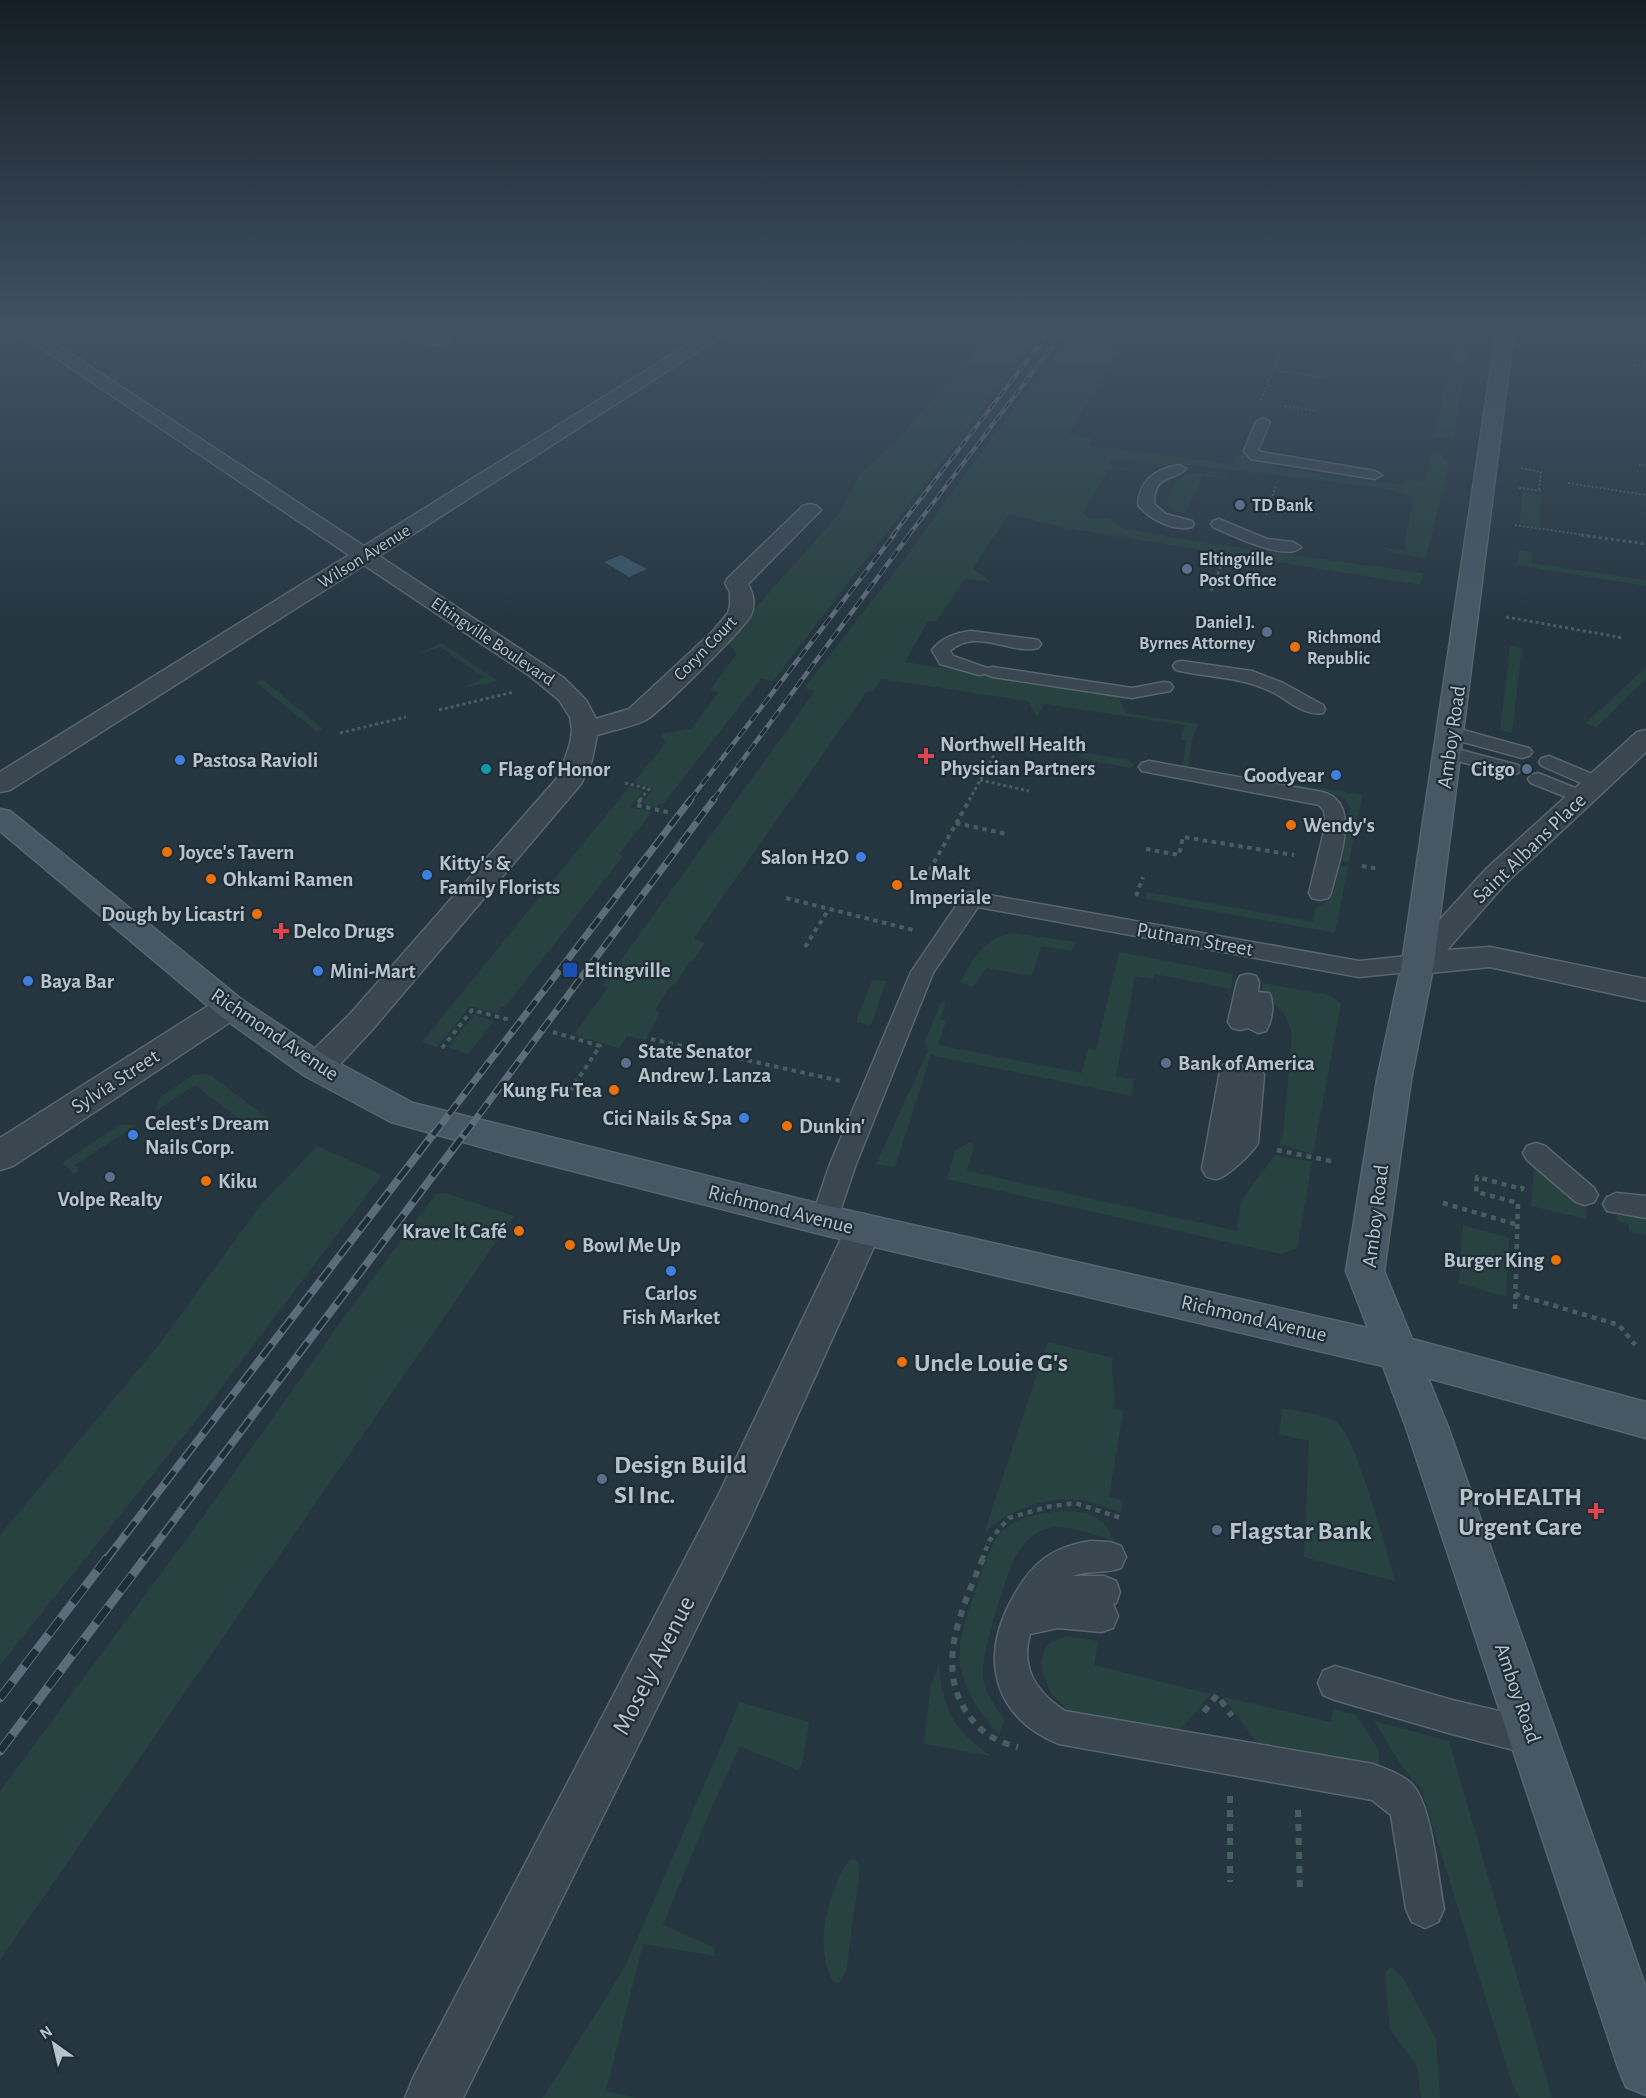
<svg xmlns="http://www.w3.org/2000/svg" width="1646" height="2098" font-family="'Alegreya Sans',sans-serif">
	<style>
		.green { fill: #284241 }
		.water { fill: #3a5568 }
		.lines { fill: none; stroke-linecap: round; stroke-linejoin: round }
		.lane-casing { stroke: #58656e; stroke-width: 3 }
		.street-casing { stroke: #58656e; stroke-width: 3 }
		.secondary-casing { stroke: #58656e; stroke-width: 3 }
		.path-far4 { stroke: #465e5d; stroke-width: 2; stroke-dasharray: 2 2; stroke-linecap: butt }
		.path-far3 { stroke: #465e5d; stroke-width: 3; stroke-dasharray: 3 3; stroke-linecap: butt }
		.path-far2 { stroke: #465e5d; stroke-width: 4; stroke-dasharray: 4.5 4.5; stroke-linecap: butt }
		.path-far1 { stroke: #465e5d; stroke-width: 4.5; stroke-dasharray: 5 5; stroke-linecap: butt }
		.path { stroke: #465e5d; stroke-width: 6; stroke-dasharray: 7 7; stroke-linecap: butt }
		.lane { fill: #3a4751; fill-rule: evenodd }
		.street { fill: #3a4751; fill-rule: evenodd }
		.secondary { fill: #485764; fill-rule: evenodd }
		.rail-far4-casing { stroke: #5c6c78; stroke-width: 4 }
		.rail-far3-casing { stroke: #5c6c78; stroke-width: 4.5 }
		.rail-far2-casing { stroke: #5c6c78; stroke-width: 7 }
		.rail-far1-casing { stroke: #5c6c78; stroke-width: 8 }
		.rail-casing { stroke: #5c6c78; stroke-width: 9 }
		.rail-far4 { stroke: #1f2d36; stroke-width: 2; stroke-dasharray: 8; stroke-linecap: butt }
		.rail-far3 { stroke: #1f2d36; stroke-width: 3; stroke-dasharray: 10; stroke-linecap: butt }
		.rail-far2 { stroke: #1f2d36; stroke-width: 4.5; stroke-dasharray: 13; stroke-linecap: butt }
		.rail-far1 { stroke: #1f2d36; stroke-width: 5; stroke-dasharray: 16; stroke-linecap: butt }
		.rail { stroke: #1f2d36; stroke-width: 7; stroke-dasharray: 20; stroke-linecap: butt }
		.service-dot { fill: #5c6f8a; stroke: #1f2d36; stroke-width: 2 }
		.food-dot { fill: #e8710a; stroke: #1f2d36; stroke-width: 2 }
		.health-dot { fill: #e0444e; stroke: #1f2d36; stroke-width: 2 }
		.shop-dot { fill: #3f7fe0; stroke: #1f2d36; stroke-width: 2 }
		.culture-dot { fill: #0f9aa8; stroke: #1f2d36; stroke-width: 2 }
		.transit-dot { fill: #1a4fb4; stroke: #1f2d36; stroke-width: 2 }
		.labels { text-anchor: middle; stroke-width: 4.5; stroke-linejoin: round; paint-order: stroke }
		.far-poi-label { font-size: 18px; font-weight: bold; fill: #b7c2cb; stroke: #1f2d36; text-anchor: start }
		.far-street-label { font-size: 18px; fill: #b7c2cb; stroke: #1f2d36 }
		.street-label { font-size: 21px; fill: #b7c2cb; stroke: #1f2d36 }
		.poi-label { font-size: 21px; font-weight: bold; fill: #b7c2cb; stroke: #1f2d36; text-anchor: start }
		.near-poi-label { font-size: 26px; font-weight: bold; fill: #b7c2cb; stroke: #1f2d36; text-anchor: start }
		.near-street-label { font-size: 26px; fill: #b7c2cb; stroke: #1f2d36 }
	</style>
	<rect width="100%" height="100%" fill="#263641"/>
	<g class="green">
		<path d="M 996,327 L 1045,327 L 773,681 L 761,679 L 663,804 L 659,804 L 656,807 L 642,803 L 654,788 L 633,783 L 666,743 L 660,734 L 691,729 L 719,692 L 710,690 L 736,655 L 734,649 L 727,644 L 738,632 L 739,626 L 839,514 L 860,474 L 899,438 Z"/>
		<path d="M 1075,327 L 1127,327 L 1099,384 L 1069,434 L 1090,438 L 1092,440 L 1090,446 L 1233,464 L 1237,455 L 1241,455 L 1243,452 L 1280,468 L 1402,485 L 1406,479 L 1425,481 L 1432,451 L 1444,453 L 1442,458 L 1449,463 L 1426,558 L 1394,553 L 1383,548 L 1404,550 L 1413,496 L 1382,488 L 1207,467 L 1112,459 L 1109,465 L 1132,469 L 1108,471 L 1083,513 L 1086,518 L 1108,518 L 1122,528 L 1213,544 L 1423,573 L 1420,585 L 1065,528 L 1009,514 L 973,568 L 991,582 L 965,579 L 936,622 L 928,621 L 905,662 L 1118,696 L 1126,713 L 1198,724 L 1192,739 L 1188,767 L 1362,795 L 1349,862 L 1339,860 L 1351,809 L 1345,799 L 1329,792 L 1188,770 L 1182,767 L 1187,741 L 1180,739 L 1185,725 L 1044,704 L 1037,717 L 1028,701 L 882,679 L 873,692 L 867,691 L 694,938 L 705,943 L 692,962 L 689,962 L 676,984 L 670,986 L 655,1010 L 660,1013 L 646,1040 L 627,1036 L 619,1048 L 574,1035 L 608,987 L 603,985 L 815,691 L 804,688 L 903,561 L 960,481 Z"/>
		<path d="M 1454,341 L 1469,345 L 1453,438 L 1434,438 Z"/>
		<path d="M 1200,473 L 1227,477 L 1227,479 L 1203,475 L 1186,512 L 1192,515 L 1174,511 L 1167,502 C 1175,483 1176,472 1200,473 Z"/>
		<path d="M 1522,492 L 1542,495 L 1540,527 L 1520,524 Z"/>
		<path d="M 1519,550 L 1532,552 L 1532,563 L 1646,580 L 1646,586 L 1517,565 Z"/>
		<path d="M 442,643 L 498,681 L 463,688 L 484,677 L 440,647 L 416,655 Z"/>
		<path d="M 1510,646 L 1522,648 L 1512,733 L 1500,730 Z"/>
		<path d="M 1646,667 L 1646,679 L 1596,727 L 1586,723 Z"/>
		<path d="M 263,680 L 322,728 L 318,732 L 257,683 Z"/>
		<path d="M 1087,753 L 1128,760 L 1134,765 L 1130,768 L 1105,763 L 1104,764 L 1078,757 L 1081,754 Z"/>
		<path d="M 629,787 L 643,791 L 630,807 L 652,812 L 619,854 L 623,856 L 505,1007 L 501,1006 L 496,1013 L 470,1006 L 437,1047 L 422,1042 Z"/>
		<path d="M 1338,866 L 1348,867 L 1335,933 L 1146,899 L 1147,892 L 1313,922 L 1315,908 C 1338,899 1334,888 1338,866 Z"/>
		<path d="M 1013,933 L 1076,942 L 1072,951 L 1041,946 L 1032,976 L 986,968 L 973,987 L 960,982 C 976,957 981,940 1013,933 Z"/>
		<path d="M 1119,952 L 1233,974 L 1231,989 L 1154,974 L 1153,979 L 1135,976 L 1116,1076 L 1134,1080 L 1132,1096 L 931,1055 L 895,1167 L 876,1164 L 928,1051 L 925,1042 L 941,1002 L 946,1003 L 940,1019 L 946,1021 L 938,1045 L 1082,1073 L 1088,1049 L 1096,1050 Z"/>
		<path d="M 878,980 L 886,981 L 872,1023 L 868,1025 L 857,1022 L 857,1018 L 872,981 Z"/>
		<path d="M 1262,983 L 1329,995 L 1341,1003 L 1313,1154 L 1279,1144 L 1283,1133 L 1292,1036 C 1289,1014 1276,1006 1262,991 Z"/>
		<path d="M 474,1015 L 494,1021 L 468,1054 L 448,1047 Z"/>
		<path d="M 205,1074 L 212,1076 L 266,1117 L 251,1128 L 195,1085 L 156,1111 L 160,1097 L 193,1075 Z"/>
		<path d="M 119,1125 L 136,1125 L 75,1165 L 79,1170 L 74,1174 L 62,1163 Z"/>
		<path d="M 970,1142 L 974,1146 L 967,1171 L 1237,1231 L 1241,1201 L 1275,1155 L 1312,1162 L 1297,1248 L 1281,1254 L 947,1179 L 955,1151 Z"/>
		<path d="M 317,1146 L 382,1175 L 202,1413 L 0,1665 L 0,1535 L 159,1345 L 259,1207 Z"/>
		<path d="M 1534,1169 L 1541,1172 L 1568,1195 L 1585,1203 L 1586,1219 L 1531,1206 Z"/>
		<path d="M 445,1193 L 514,1216 L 0,1960 L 0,1791 L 202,1518 L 347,1313 L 436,1194 Z"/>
		<path d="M 1617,1210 L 1646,1218 L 1646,1235 L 1629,1231 L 1629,1224 L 1617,1221 Z"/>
		<path d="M 1463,1225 L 1509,1238 L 1506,1297 L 1459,1283 Z"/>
		<path d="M 1048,1342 L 1113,1358 C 1110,1375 1117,1389 1113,1408 L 1123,1411 L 1109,1497 L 1123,1501 L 1121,1513 C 1110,1508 1098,1503 1085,1501 C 1053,1494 1003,1509 983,1536 Z"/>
		<path d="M 1282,1408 C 1298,1412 1322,1413 1336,1422 C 1357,1437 1386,1551 1395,1581 L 1304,1557 L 1309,1441 L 1279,1434 Z"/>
		<path d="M 1063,1511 C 1087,1511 1105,1516 1113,1540 C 1067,1527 1040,1512 1012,1562 C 1002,1594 983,1643 983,1675 C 984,1692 995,1707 1005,1720 L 999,1734 C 980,1714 967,1695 961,1668 C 959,1661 959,1652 960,1645 C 962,1628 988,1549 997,1537 C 1011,1517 1041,1513 1063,1511 Z"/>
		<path d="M 1066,1636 L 1098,1641 L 1094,1665 L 1211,1694 L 1179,1731 L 1072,1715 L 1051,1693 L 1042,1671 L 1041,1660 L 1045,1649 L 1051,1642 Z"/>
		<path d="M 939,1664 C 942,1707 954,1733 992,1756 L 924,1744 L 931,1685 Z"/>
		<path d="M 1223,1697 L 1331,1722 L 1333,1709 L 1356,1715 L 1378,1749 L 1380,1768 L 1297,1750 L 1271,1755 L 1256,1741 Z"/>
		<path d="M 740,1702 L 809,1722 L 802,1765 L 798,1770 L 740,1746 L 707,1818 L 663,1925 L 713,1947 L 715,1950 L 715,1956 L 643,1944 L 606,2091 L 637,2098 L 543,2098 L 625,1967 Z"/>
		<path d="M 1374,1721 L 1449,1741 L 1552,2098 L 1520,2098 L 1513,2086 L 1423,1795 L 1424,1790 C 1402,1772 1389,1744 1374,1721 Z"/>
		<path d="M 855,1859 L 860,1867 L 846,1972 L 839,1983 L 833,1981 C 816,1952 825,1909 838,1880 C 842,1871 845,1861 855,1859 Z"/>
		<path d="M 1392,1967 L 1403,1978 L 1436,2039 L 1440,2098 L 1421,2098 L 1417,2066 L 1390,2029 L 1385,1976 L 1386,1971 Z"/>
	</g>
	<path class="water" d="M 621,555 L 647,569 L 629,577 L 604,562 Z"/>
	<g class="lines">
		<defs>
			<g id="lane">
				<path d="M 1263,418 L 1270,422 L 1258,450 L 1261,452 L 1375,471 L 1382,475 L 1375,479 L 1251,459 L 1244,451 L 1256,422 Z"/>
				<path d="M 1179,465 L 1186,469 C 1173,482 1154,473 1154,504 L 1166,514 L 1192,521 L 1194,524 L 1192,527 C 1174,532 1149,519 1138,505 C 1139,480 1156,469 1179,465 Z"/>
				<path d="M 1219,519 L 1267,539 L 1293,542 L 1301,547 C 1287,563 1230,534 1213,527 L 1211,524 L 1213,521 Z"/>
				<path d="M 971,631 L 1032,639 L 1038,640 L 1041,644 L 1038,648 C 1009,655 977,627 950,651 L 953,656 L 987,668 L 993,667 L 1132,688 L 1164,682 L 1170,683 L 1173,687 L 1170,691 L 1132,698 L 993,677 L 985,674 L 979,675 L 940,664 L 932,650 C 942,637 956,633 971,631 Z"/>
				<path d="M 1182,661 L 1252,671 L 1283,683 L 1323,705 L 1325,709 L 1323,713 C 1305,717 1287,699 1272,692 C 1241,676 1208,678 1176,670 L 1173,666 L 1176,662 Z"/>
				<path d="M 1452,727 L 1529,748 L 1532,752 L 1529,756 L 1522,758 L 1445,737 L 1443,733 L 1445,729 Z"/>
				<path d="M 1449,747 L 1518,765 L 1521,769 L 1518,773 L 1511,775 L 1442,757 L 1439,753 L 1442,749 Z"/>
				<path d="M 1549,756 L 1604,779 L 1607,783 L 1604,787 L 1590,787 L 1542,766 L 1539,762 L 1542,758 Z"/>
				<path d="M 1149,761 L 1322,792 C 1364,802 1337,864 1331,893 L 1328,898 L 1320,900 L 1312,898 L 1309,893 L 1326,823 L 1324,811 L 1319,805 L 1142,771 L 1139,767 L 1142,763 Z"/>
				<path d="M 1538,773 L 1588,793 L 1591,797 L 1588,801 L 1581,803 L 1531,783 L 1528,779 L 1531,775 Z"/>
				<path d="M 972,892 L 1359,961 L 1418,955 L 1426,958 L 1429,963 L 1426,968 L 1418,971 L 1359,977 L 978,907 L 933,973 L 856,1164 L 837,1220 L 833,1228 L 824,1231 L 815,1228 L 811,1220 L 830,1164 L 911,972 L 964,894 Z"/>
				<path d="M 1248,974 L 1256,976 L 1259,982 L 1258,992 L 1269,993 C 1275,1003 1272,1021 1266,1031 L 1258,1033 L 1248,1028 L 1240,1030 L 1232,1028 L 1228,1022 L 1237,982 L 1240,976 Z"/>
				<path d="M 1232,1062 L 1241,1065 L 1243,1069 L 1252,1066 L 1261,1069 L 1264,1075 L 1258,1143 C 1253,1152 1227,1178 1216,1179 C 1214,1179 1207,1177 1206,1176 L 1202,1169 L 1220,1071 L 1223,1065 Z"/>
				<path d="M 1536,1143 L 1545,1146 L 1594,1188 L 1598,1195 L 1594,1202 L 1585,1205 L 1576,1202 L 1527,1160 L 1523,1153 L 1527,1146 Z"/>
				<path d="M 1616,1193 L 1646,1196 L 1646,1218 L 1607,1211 L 1603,1204 L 1607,1197 Z"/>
				<path d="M 1091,1541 L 1110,1542 L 1121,1546 L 1126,1557 L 1121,1568 C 1105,1574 1089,1570 1072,1576 L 1104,1576 L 1116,1581 L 1120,1592 L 1116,1603 L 1113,1604 L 1118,1616 L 1113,1628 L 1101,1632 L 1058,1628 L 1030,1634 C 1020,1668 1037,1693 1065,1711 L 1373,1764 C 1386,1769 1401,1774 1411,1783 C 1432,1803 1438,1879 1444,1909 L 1438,1922 L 1425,1928 L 1412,1922 L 1406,1909 L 1391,1815 L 1372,1800 L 1059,1744 C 995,1718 979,1661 1011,1601 C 1030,1565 1050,1547 1091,1541 Z"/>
				<path d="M 1335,1666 L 1452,1700 L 1533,1719 L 1545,1725 L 1551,1737 L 1545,1749 L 1533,1755 L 1452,1734 L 1335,1700 L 1323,1695 L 1318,1683 L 1323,1671 Z"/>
			</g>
			<g id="street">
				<path d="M 10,327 L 30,327 L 364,546 L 716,327 L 736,327 L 379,556 L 564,678 L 586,700 L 596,719 L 629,709 L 713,631 L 728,613 L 730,605 L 730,592 L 725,583 L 728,578 L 803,506 L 810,504 L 817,506 L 821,510 L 748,584 C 753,593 756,604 751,615 C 745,628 659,713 646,720 C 632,727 613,730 597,735 L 592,760 L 581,784 L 372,1030 L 329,1076 L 317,1079 L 305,1076 L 300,1067 L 305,1058 L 350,1014 L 559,776 L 570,744 L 572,730 L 570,717 L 559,700 L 530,676 L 364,565 L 10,790 L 0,792 L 0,772 L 349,555 Z"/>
				<path d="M 395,327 L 417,327 L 446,335 L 449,339 L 446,343 C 431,346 405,339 395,327 Z"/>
				<path d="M 1646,730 L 1646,752 L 1506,883 L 1447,950 L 1490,947 L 1646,979 L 1646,1001 L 1490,967 L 1418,974 L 1407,970 L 1402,963 L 1407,956 L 1486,869 L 1637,732 Z"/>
				<path d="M 230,996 L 241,999 L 246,1007 L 241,1015 L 13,1166 L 0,1170 L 0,1138 L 219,999 Z"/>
				<path d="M 864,1214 L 877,1218 L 882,1229 L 750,1520 L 463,2098 L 405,2098 L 413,2078 L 720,1492 L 851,1218 Z"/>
			</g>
			<path id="secondary" d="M 1497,327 L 1514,327 L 1434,963 L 1411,1080 L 1384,1271 L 1412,1339 L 1646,1402 L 1646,1438 L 1428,1378 L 1448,1427 L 1646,1988 L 1646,2095 L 1626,2087 L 1618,2067 L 1406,1427 L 1383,1366 L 824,1235 L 514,1156 L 391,1122 L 305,1076 L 219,1015 L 0,831 L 0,809 L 10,811 L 241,999 L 329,1058 L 413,1103 L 824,1205 L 1368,1328 L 1346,1271 L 1377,1080 L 1402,963 Z"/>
		</defs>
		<use href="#lane" class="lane-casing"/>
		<use href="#street" class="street-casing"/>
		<use href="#secondary" class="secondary-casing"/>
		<g class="path-far4">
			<path d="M 1290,328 L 1342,335"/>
			<path d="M 1634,365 L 1646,367"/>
			<path d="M 1273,370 L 1328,378"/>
			<path d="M 1261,400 L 1291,327"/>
			<path d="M 1285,406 L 1317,411"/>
			<path d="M 1639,465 L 1646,466"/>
			<path d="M 1521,468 L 1541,472 L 1539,491"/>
			<path d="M 1568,483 L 1646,495"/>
			<path d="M 1519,488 L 1542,491"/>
			<path d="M 1266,515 L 1276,485"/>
			<path d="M 1515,525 L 1591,536"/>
		</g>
		<g class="path-far3">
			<path d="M 1581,535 L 1646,544"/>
			<path d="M 1211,591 L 1225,556"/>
			<path d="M 1506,617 L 1624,638"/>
			<path d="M 439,710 L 514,692"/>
			<path d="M 340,733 L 406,717"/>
			<path d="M 980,780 L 1029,791"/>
			<path d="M 625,783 L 649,789 L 640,800"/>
			<path d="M 969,800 L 1003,739"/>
		</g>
		<g class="path-far2">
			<path d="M 641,799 L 636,805 L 671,813"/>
			<path d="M 956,823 L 1007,834"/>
			<path d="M 1146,849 L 1179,855 L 1183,837 L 1294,855"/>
			<path d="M 1362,866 L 1379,869"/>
			<path d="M 951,879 L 928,873 L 970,799"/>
			<path d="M 1136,896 L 1143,877"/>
			<path d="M 786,898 L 913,930"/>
			<path d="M 805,947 L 829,909"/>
			<path d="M 553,1032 L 600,1046 L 571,1090"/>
			<path d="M 651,1039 L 841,1081"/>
			<path d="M 442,1048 L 472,1010 L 510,1020"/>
		</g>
		<g class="path-far1">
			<path d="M 1277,1150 L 1331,1161"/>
			<path d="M 1443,1203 L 1518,1225"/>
			<path d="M 1515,1294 L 1619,1325 L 1635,1345"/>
			<path d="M 1515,1309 L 1518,1203 L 1476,1192 L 1477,1177 L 1522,1189 L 1523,1186"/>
			<path d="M 982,1560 L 989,1541 L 1009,1518 L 1047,1507 L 1075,1503 L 1121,1518"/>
		</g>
		<g class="path">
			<path d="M 983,1558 C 964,1604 936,1661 964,1708 C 977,1730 993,1741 1018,1747"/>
			<path d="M 1204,1712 L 1217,1695 L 1232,1716"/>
			<path d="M 1230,1796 L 1230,1882"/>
			<path d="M 1298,1810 L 1300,1892"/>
		</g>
		<use href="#lane" class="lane"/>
		<use href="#street" class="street"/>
		<use href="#secondary" class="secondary"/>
		<defs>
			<g id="rail-far4">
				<path d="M 892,536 L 1053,327"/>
				<path d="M 908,536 L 1067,327"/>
			</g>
			<g id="rail-far3">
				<path d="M 690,800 L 894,535"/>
				<path d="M 713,800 L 909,535"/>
			</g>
			<g id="rail-far2">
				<path d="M 433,1135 L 691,799"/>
				<path d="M 464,1135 L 714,799"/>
			</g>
			<g id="rail-far1">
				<path d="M 106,1560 L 434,1133"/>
				<path d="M 144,1560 L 465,1133"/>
			</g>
			<g id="rail">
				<path d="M 0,1698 L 107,1558"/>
				<path d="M 0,1751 L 145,1558"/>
			</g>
		</defs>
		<use href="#rail-far4" class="rail-far4-casing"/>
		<use href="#rail-far3" class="rail-far3-casing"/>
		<use href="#rail-far2" class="rail-far2-casing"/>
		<use href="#rail-far1" class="rail-far1-casing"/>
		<use href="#rail" class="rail-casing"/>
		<use href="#rail-far4" class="rail-far4"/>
		<use href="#rail-far3" class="rail-far3"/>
		<use href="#rail-far2" class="rail-far2"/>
		<use href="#rail-far1" class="rail-far1"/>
		<use href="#rail" class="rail"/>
	</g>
	<linearGradient id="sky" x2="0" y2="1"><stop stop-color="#151e24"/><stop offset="0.53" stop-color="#415265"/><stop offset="1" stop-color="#415265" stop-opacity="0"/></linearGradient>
	<rect width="1646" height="621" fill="url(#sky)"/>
	<g class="service-dot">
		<circle cx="1240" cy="505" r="6"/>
		<circle cx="1187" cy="569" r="6"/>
		<circle cx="1267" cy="632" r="6"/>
		<circle cx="1527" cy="769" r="6"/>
		<circle cx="626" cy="1063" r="6"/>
		<circle cx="1166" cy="1063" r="6"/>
		<circle cx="110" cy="1177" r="6"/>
		<circle cx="602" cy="1479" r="6"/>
		<circle cx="1217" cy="1530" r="6"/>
	</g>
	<g class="food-dot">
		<circle cx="1295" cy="647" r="6"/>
		<circle cx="1291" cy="825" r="6"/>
		<circle cx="167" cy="852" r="6"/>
		<circle cx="211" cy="879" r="6"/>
		<circle cx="897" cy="885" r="6"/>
		<circle cx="257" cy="914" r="6"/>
		<circle cx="614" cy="1090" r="6"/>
		<circle cx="787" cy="1126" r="6"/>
		<circle cx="206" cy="1181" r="6"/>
		<circle cx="519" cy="1231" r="6"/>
		<circle cx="570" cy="1245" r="6"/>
		<circle cx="1556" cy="1260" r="6"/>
		<circle cx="902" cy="1362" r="6"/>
	</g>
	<g class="health-dot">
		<path d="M923 747h6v6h6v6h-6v6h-6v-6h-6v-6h6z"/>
		<path d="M278 922h6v6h6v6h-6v6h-6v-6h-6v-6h6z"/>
		<path d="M1593 1502h6v6h6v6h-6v6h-6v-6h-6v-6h6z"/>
	</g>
	<g class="shop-dot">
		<circle cx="180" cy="760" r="6"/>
		<circle cx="1336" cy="775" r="6"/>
		<circle cx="861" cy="857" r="6"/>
		<circle cx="427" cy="875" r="6"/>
		<circle cx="318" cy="971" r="6"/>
		<circle cx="28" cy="981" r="6"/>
		<circle cx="744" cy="1118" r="6"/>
		<circle cx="133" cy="1135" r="6"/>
		<circle cx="671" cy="1271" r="6"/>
	</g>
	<circle class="culture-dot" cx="486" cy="769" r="6"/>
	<rect class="transit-dot" x="562" y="962" width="16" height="16" rx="3"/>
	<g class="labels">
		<g class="far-poi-label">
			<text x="1252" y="511">TD Bank</text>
			<text x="1199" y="565">Eltingville<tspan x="1199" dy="21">Post Office</tspan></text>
			<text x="1255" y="628" text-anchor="end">Daniel J.<tspan x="1255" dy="21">Byrnes Attorney</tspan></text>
			<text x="1307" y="643">Richmond<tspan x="1307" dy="21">Republic</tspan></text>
		</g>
		<g class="far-street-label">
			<text transform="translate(364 556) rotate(-32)" y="6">Wilson Avenue</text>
			<text transform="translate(493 641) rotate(34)" y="6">Eltingville Boulevard</text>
			<text transform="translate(705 648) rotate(-46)" y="6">Coryn Court</text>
		</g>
		<g class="street-label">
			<text transform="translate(1451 737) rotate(-82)" y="7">Amboy Road</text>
			<text transform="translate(1529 848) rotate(-44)" y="7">Saint Albans Place</text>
			<text transform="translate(1195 939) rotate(10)" y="7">Putnam Street</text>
			<text transform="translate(275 1034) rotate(34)" y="7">Richmond Avenue</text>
			<text transform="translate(115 1081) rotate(-33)" y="7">Sylvia Street</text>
			<text transform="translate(781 1209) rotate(14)" y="7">Richmond Avenue</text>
			<text transform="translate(1375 1216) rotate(-83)" y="7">Amboy Road</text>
			<text transform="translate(1254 1318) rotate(13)" y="7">Richmond Avenue</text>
			<text transform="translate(1518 1693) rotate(71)" y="7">Amboy Road</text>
		</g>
		<g class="poi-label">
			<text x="940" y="751">Northwell Health<tspan x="940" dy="24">Physician Partners</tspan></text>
			<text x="192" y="767">Pastosa Ravioli</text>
			<text x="498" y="776">Flag of Honor</text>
			<text x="1515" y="776" text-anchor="end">Citgo</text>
			<text x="1324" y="782" text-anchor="end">Goodyear</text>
			<text x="1303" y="832">Wendy's</text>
			<text x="179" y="859">Joyce's Tavern</text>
			<text x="849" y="864" text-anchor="end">Salon H2O</text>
			<text x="439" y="870">Kitty's &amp;<tspan x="439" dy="24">Family Florists</tspan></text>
			<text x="909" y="880">Le Malt<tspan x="909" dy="24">Imperiale</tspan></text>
			<text x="223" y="886">Ohkami Ramen</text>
			<text x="245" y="921" text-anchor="end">Dough by Licastri</text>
			<text x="293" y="938">Delco Drugs</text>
			<text x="584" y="977">Eltingville</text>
			<text x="330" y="978">Mini-Mart</text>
			<text x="40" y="988">Baya Bar</text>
			<text x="638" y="1058">State Senator<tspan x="638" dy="24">Andrew J. Lanza</tspan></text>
			<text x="1178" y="1070">Bank of America</text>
			<text x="602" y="1097" text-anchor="end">Kung Fu Tea</text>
			<text x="732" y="1125" text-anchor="end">Cici Nails &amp; Spa</text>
			<text x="145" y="1130">Celest's Dream<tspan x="145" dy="24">Nails Corp.</tspan></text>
			<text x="799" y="1133">Dunkin'</text>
			<text x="218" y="1188">Kiku</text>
			<text x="110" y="1206" text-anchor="middle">Volpe Realty</text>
			<text x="507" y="1238" text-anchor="end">Krave It Café</text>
			<text x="582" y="1252">Bowl Me Up</text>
			<text x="1544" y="1267" text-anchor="end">Burger King</text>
			<text x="671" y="1300" text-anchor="middle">Carlos<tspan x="671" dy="24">Fish Market</tspan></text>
		</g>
		<g class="near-poi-label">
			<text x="914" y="1371">Uncle Louie G's</text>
			<text x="614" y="1473">Design Build<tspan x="614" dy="30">SI Inc.</tspan></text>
			<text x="1582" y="1505" text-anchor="end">ProHEALTH<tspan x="1582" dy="30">Urgent Care</tspan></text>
			<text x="1229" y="1539">Flagstar Bank</text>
		</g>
		<g class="near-street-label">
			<text transform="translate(653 1665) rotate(-63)" y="9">Mosely Avenue</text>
		</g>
	</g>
	<g transform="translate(54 2044) rotate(326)" stroke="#1f2d36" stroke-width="4.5" paint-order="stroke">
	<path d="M0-4.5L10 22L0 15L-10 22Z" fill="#b7c2cb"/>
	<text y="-9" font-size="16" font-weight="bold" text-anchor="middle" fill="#b7c2cb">N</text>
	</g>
</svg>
